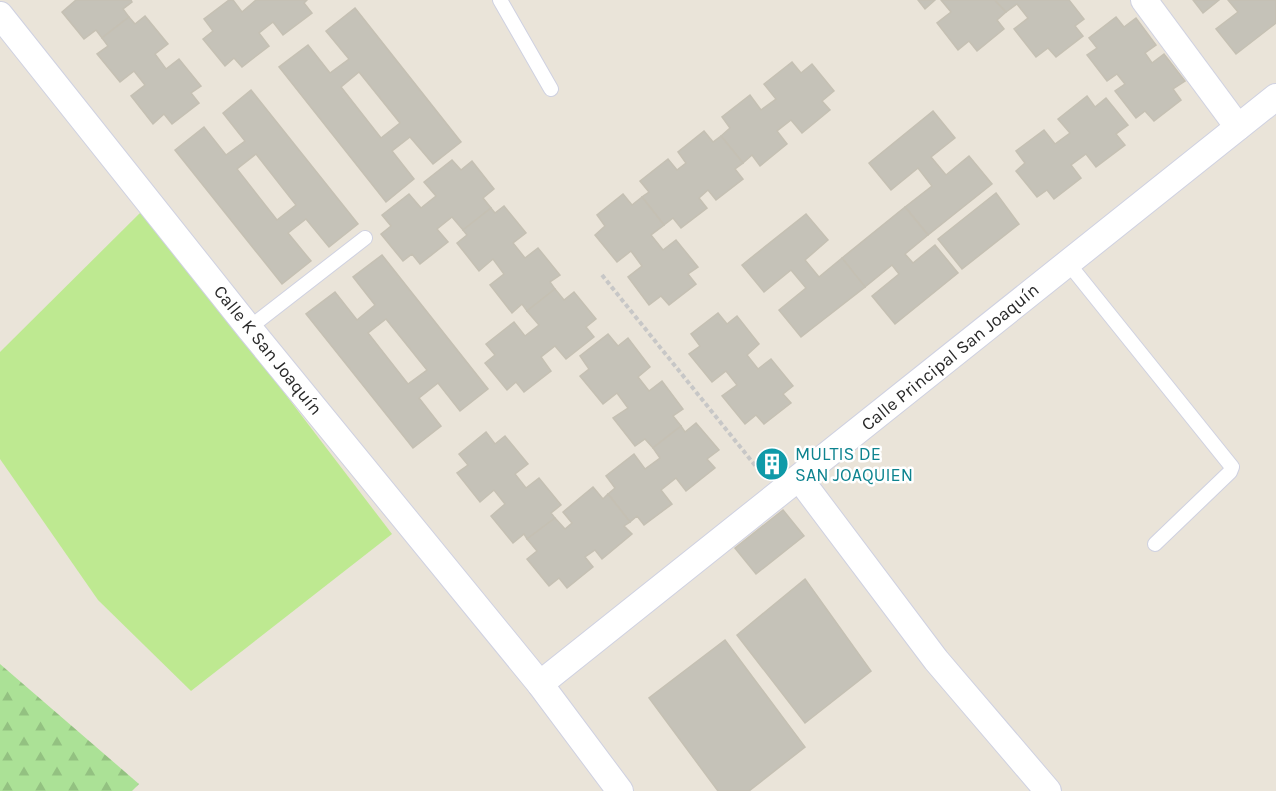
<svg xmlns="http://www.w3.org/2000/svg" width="1276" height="791" font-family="Karla,sans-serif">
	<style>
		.forest { fill: url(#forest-firs) }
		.pitch { fill: #bee991 }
		.building { fill: #c5c2b8; stroke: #c5c0b3; stroke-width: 1.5; fill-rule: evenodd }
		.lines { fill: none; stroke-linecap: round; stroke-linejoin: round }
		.lane-casing { stroke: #cfd1e1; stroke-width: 16 }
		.street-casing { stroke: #cfd1e1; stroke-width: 28 }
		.path { stroke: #c7c7c7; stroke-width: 4; stroke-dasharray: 4.5 3; stroke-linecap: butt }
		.lane { stroke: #fff; stroke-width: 14 }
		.street { stroke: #fff; stroke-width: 26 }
		.labels { text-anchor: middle; stroke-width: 5; stroke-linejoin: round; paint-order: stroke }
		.street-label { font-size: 18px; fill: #282828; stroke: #fff }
		.culture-label { font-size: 18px; fill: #0d838f; stroke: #fff; text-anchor: start }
	</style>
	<defs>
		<pattern id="forest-firs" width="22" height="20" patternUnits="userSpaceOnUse" patternTransform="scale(1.5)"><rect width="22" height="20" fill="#abe196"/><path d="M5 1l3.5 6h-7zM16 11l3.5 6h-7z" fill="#93c181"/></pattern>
	</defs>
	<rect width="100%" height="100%" fill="#eae4d9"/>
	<path class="forest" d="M 0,664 L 139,784 L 132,791 L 0,791 Z"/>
	<path class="pitch" d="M 144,209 L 392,534 L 191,691 L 98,600 L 0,459 L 0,352 Z"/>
	<g class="building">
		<path d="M 76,0 L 131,0 L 132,2 L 123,9 L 129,17 L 102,38 L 96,30 L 84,39 L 62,12 Z"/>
		<path d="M 229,0 L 233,0 L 242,12 L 256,0 L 307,0 L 304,3 L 312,13 L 283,35 L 273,22 L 259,33 L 269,46 L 242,67 L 234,58 L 225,66 L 203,39 L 213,31 L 204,19 Z"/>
		<path d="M 918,0 L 935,0 L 925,9 Z"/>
		<path d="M 941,0 L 995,0 L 1006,12 L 997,20 L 1004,29 L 977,51 L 969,41 L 958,50 L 937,23 L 951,12 Z"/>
		<path d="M 995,0 L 1069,0 L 1084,19 L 1075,26 L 1083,36 L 1056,57 L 1048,48 L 1036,57 L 1014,29 L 1028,18 L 1017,4 L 1006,12 Z"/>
		<path d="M 1193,0 L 1219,0 L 1203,13 Z"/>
		<path d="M 1228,0 L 1276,0 L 1276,23 L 1236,54 L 1216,29 L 1238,12 Z"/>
		<path d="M 355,8 L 461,142 L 433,164 L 410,137 L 392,151 L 414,179 L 386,202 L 279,67 L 308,45 L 330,73 L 349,59 L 326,31 ZM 359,72 L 400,123 L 381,138 L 341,87 Z"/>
		<path d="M 145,16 L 168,44 L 155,54 L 166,69 L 179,59 L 201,86 L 191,93 L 199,103 L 172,124 L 164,114 L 153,124 L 131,96 L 145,85 L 134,71 L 120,82 L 97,54 L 108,46 L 102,38 L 129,17 L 135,24 Z"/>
		<path d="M 1116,17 L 1124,27 L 1136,18 L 1156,45 L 1145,53 L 1152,63 L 1164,54 L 1185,81 L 1173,89 L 1181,100 L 1154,121 L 1145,111 L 1136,118 L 1115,91 L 1125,84 L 1117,74 L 1107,81 L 1087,55 L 1097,48 L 1089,38 Z"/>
		<path d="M 792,62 L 801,73 L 812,64 L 834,91 L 822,101 L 830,110 L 802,133 L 791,120 L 777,131 L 787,144 L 760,166 L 752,155 L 743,163 L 721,136 L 730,128 L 722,117 L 750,95 L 761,110 L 776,99 L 764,84 Z"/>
		<path d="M 251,90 L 358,224 L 329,247 L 306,219 L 288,233 L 311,261 L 282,284 L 175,150 L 204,127 L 226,155 L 245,141 L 223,113 ZM 256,154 L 296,205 L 277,220 L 237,169 Z"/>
		<path d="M 1087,96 L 1095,107 L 1106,98 L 1128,125 L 1116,134 L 1125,145 L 1096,167 L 1086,154 L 1071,165 L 1081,178 L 1054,199 L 1047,190 L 1037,197 L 1016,171 L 1025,163 L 1016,151 L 1044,130 L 1055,144 L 1070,133 L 1058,119 Z"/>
		<path d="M 933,111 L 955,138 L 931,157 L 946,175 L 969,156 L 992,184 L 928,235 L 905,207 L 932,186 L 918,168 L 891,190 L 869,163 Z"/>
		<path d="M 704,131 L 713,142 L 721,136 L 743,163 L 735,169 L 743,179 L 716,200 L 708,190 L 699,198 L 707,208 L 681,228 L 673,218 L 664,225 L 642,197 L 649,192 L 640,181 L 668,159 L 677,170 L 686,163 L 678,152 Z"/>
		<path d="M 452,160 L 461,170 L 472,161 L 494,189 L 483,198 L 491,208 L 463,230 L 452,217 L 437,229 L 448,242 L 420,264 L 412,254 L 403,261 L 381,234 L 391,226 L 382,215 L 409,194 L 421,208 L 436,196 L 424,182 Z"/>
		<path d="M 996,193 L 1019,224 L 962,269 L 938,239 Z"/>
		<path d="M 623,194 L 632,205 L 642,197 L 664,225 L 651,235 L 663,250 L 676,240 L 698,267 L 688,274 L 696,284 L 669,305 L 661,296 L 649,305 L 628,277 L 642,266 L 631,251 L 617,262 L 595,235 L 605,226 L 597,215 Z"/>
		<path d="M 504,206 L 526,233 L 513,243 L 525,258 L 538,248 L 560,275 L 550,282 L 555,289 L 527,311 L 522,304 L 512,313 L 490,285 L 504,274 L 493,259 L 479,271 L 457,243 L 467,235 L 463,230 L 491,208 L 495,213 Z"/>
		<path d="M 905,207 L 928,235 L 905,254 L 913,263 L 935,245 L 958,273 L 895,324 L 872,296 L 899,274 L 892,265 L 865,287 L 842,258 Z"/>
		<path d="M 806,214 L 828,240 L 805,260 L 819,277 L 842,258 L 865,287 L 801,337 L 779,310 L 806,288 L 791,270 L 764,292 L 742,265 Z"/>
		<path d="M 382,255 L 488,389 L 460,411 L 438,383 L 419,398 L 441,426 L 413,448 L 306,314 L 335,292 L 357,320 L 375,305 L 353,277 ZM 386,319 L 427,370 L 408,384 L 368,333 Z"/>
		<path d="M 555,289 L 564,300 L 574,292 L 596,319 L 586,327 L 594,337 L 566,359 L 555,346 L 541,357 L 551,371 L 524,392 L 516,382 L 507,390 L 485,363 L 495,355 L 486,344 L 514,322 L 525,336 L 539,325 L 527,311 Z"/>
		<path d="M 718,313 L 727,324 L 737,316 L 759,344 L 747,355 L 758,369 L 771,359 L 793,386 L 783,394 L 791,403 L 764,424 L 756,415 L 745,424 L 722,396 L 737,385 L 726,371 L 712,382 L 689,354 L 700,346 L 691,334 Z"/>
		<path d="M 608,334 L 618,346 L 628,338 L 650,367 L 638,377 L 649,391 L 662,381 L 683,409 L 673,416 L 681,426 L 653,448 L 645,439 L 635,446 L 613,418 L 628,408 L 617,393 L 603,404 L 580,376 L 589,369 L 580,356 Z"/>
		<path d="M 696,423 L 719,450 L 707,459 L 715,468 L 686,491 L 676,478 L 661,490 L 672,504 L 644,525 L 637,516 L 630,522 L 608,494 L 615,488 L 606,476 L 634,454 L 645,469 L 660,458 L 653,448 L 681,426 L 685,432 Z"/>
		<path d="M 486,432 L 495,444 L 505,436 L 528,464 L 515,474 L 526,488 L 539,478 L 561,505 L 551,513 L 555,518 L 527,539 L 524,534 L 513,543 L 491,516 L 505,504 L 494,490 L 480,502 L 457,473 L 468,465 L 459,454 Z"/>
		<path d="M 777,451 L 786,464 L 767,477 L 758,465 Z"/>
		<path d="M 593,487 L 603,499 L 608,494 L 630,522 L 624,526 L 632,534 L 602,559 L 595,550 L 585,557 L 593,567 L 567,588 L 559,578 L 549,586 L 527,559 L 537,551 L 527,539 L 555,518 L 565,529 L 572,523 L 563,512 Z"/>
		<path d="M 783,510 L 804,536 L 756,574 L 735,548 Z"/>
		<path d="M 805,579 L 871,671 L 805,723 L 737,635 Z"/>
		<path d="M 725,640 L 805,747 L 749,791 L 718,791 L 649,698 Z"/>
	</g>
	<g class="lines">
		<defs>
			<g id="lane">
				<path d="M 500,0 L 551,89"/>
				<path d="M 1068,263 L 1232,467 L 1230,472 L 1155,544"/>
				<path d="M 249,328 L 365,238"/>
			</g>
			<g id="street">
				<path d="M 1144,0 L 1238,127"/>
				<path d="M 0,15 L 249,328 L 540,684 L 620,791"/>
				<path d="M 799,478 L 936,660 L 1048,791"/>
				<path d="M 540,684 L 1276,97"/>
			</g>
		</defs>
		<use href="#lane" class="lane-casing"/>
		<use href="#street" class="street-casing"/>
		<path class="path" d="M 602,275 L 762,474"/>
		<use href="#lane" class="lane"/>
		<use href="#street" class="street"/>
	</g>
	<defs>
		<symbol id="building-disc" viewBox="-11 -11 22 22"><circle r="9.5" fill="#0f9aa8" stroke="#fff"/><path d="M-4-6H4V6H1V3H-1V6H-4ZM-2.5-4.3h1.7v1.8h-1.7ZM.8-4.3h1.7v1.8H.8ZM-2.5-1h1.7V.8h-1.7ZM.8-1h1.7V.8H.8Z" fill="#fff"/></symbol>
	</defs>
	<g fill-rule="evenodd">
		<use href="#building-disc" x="753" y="445" width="38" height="38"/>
	</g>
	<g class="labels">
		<g class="street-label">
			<text transform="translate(268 350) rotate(51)" y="6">Calle K San Joaquín</text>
			<text transform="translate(950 357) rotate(-39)" y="6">Calle Principal San Joaquín</text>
		</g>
		<g class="culture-label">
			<text x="795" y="460">MULTIS DE<tspan x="795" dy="21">SAN JOAQUIEN</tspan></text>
		</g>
	</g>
</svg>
